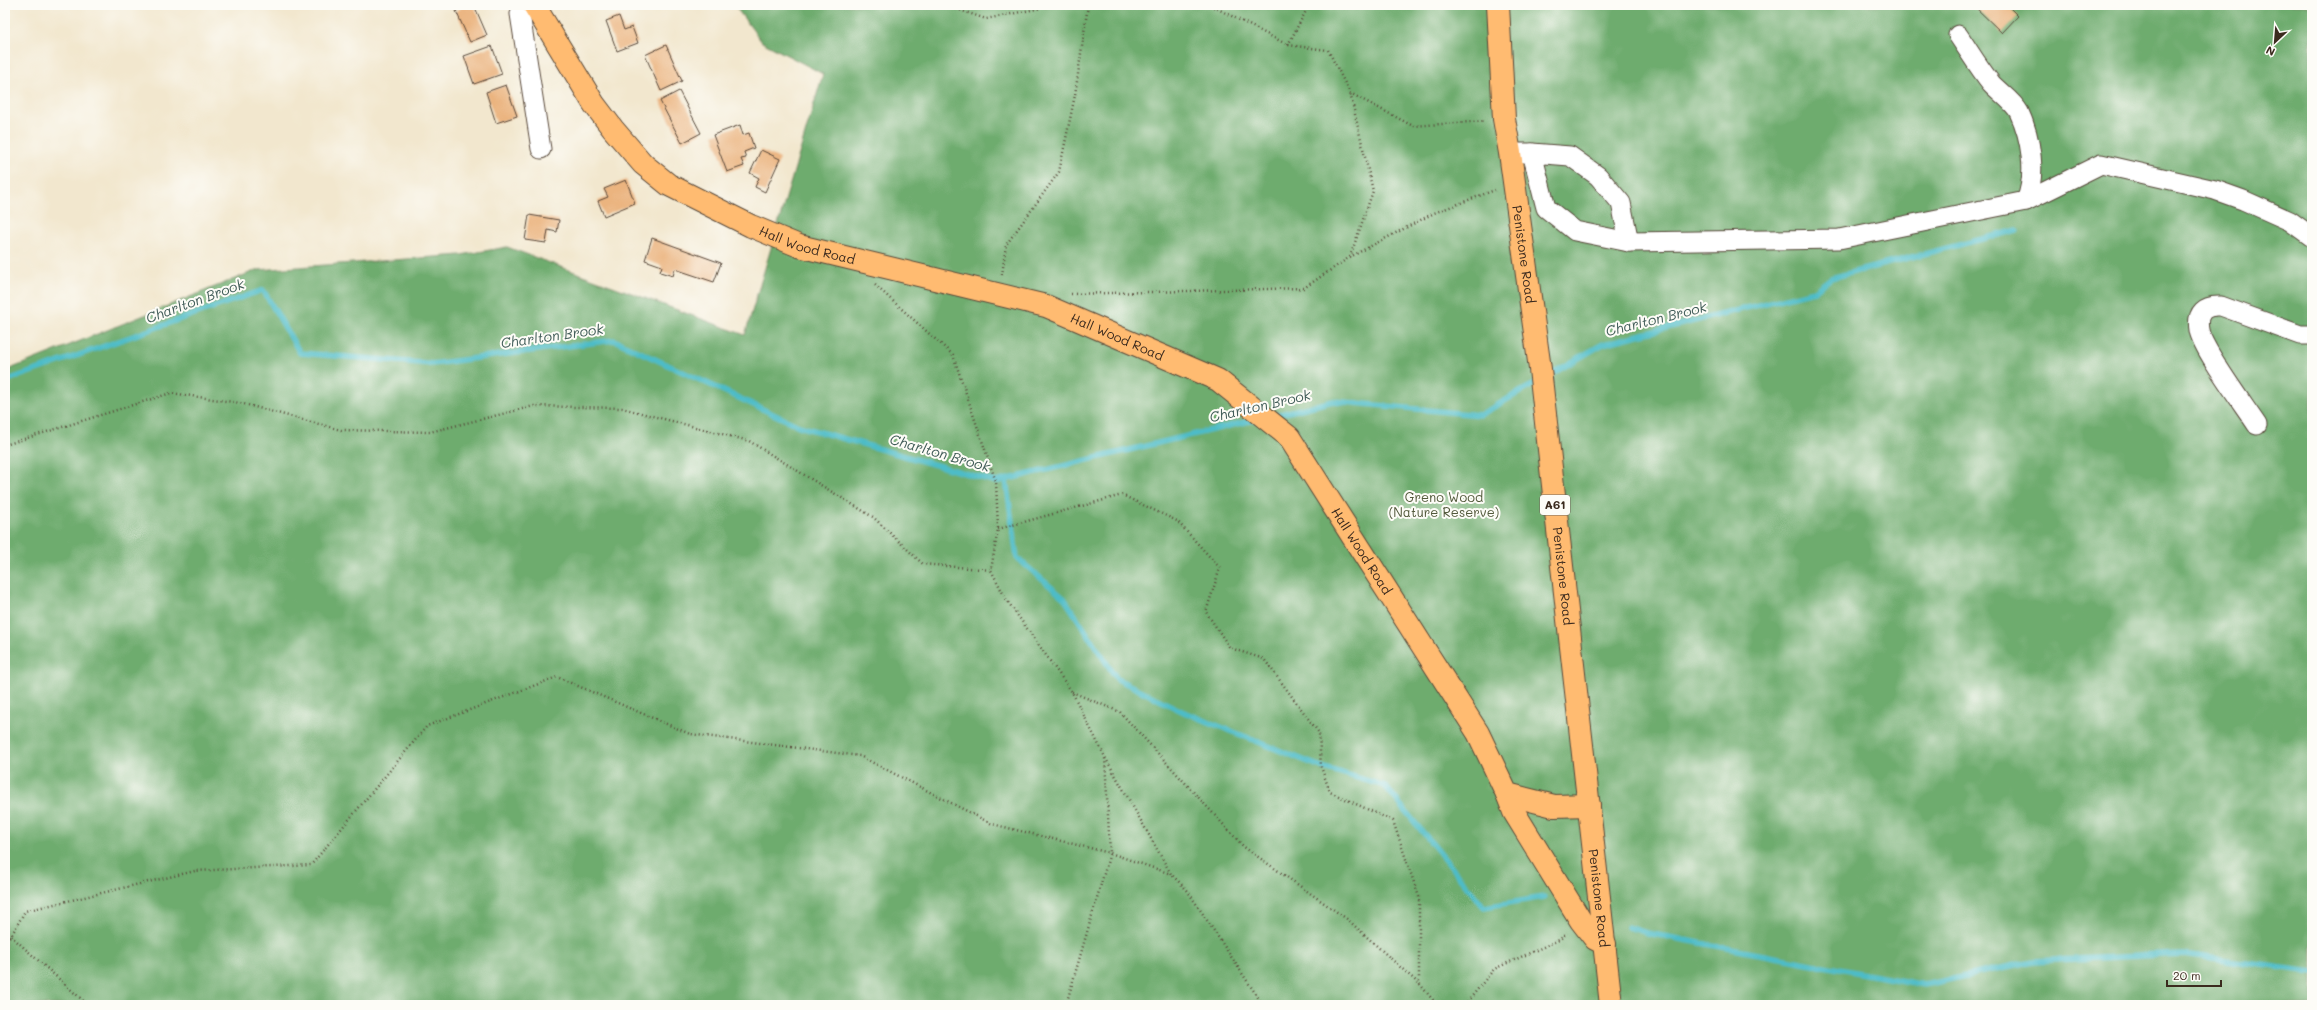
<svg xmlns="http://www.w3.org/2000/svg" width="2317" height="1010" font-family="Mali,sans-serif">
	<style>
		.forest { fill: #6eac6e; stroke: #546b46 }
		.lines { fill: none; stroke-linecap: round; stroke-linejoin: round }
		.stream { stroke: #4ebcc7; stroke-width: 5.5 }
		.building { fill: #ebb47f }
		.minor-casing { stroke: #564638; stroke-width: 21 }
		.major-casing { stroke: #564638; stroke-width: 24 }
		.highway-casing { stroke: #564638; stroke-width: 24 }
		.path { stroke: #564638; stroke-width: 2.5; stroke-dasharray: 1 3; stroke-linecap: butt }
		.minor { stroke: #fff; stroke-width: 19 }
		.major { stroke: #ffbb71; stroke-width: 22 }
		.highway { stroke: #ffbb71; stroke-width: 22 }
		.labels { text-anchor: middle; stroke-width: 4; stroke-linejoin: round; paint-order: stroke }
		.shield { fill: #fdfcf7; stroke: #75695f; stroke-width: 1 }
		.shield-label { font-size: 12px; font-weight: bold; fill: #3b2a1e }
		.street-label { font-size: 13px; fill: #3b2a1e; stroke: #fdfcf7 }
		.park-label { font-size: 13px; fill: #52593b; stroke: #fdfcf7 }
		.water-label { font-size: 14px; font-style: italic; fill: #425d59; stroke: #fdfcf7 }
	</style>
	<rect width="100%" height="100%" fill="#fdfcf7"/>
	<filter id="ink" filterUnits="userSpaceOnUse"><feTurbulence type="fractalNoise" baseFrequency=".025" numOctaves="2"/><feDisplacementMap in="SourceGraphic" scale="8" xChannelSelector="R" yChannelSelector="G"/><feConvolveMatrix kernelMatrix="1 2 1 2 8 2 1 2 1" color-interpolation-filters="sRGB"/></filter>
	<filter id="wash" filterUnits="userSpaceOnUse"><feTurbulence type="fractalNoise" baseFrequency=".012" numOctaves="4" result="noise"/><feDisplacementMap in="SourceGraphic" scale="16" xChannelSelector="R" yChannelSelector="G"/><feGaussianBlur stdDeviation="0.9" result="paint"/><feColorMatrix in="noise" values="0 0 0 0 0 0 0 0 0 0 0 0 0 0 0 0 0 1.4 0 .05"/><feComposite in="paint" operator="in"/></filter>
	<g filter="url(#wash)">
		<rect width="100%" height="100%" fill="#f2e7ce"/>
		<path class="forest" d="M 734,5 L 2312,5 L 2312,1005 L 5,1005 L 5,371 L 257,270 L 461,255 L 507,247 L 745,335 L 823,74 L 762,42 Z"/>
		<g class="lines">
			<g class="stream">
				<path d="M 1546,377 L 1603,344 L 1814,291 L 1831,278 L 2017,230"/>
				<path d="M 5,381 L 263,290 L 300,353 L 432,364 L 614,340 L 799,426 L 996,482 L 1258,419"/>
				<path d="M 1272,416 L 1333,401 L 1480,415 L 1536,383"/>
				<path d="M 1006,480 L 1017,558 L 1064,598 L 1117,679 L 1186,713 L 1321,767 L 1385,786 L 1484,907 L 1544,897"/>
				<path d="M 1628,927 L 1647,933 L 1925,985 L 2033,961 L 2184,954 L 2312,972"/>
			</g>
		</g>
		<g id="blocks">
			<g class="building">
				<path d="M 459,5 L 474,5 L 487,35 L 470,42 L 456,11 L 461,8 Z"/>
				<path d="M 636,5 L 649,5 L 638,9 Z"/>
				<path d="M 1973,5 L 2007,5 L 2018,16 L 2002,33 Z"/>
				<path d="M 619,16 L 624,30 L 632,27 L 638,43 L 617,51 L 606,21 Z"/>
				<path d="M 666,45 L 682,81 L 661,91 L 645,55 Z"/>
				<path d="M 492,46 L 502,74 L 474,84 L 464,56 Z"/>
				<path d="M 506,85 L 517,116 L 496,123 L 486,92 Z"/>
				<path d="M 679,91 L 701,133 L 682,143 L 660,101 Z"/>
				<path d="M 740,125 L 743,135 L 749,133 L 754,148 L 744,152 L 746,158 L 741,159 L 744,166 L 727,172 L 713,135 Z"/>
				<path d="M 761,150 L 780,159 L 765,192 L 755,187 L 759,178 L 750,173 Z"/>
				<path d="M 626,180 L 635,203 L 604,216 L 598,201 L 608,197 L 604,189 Z"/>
				<path d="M 529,215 L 559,220 L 557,232 L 548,230 L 546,243 L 525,240 Z"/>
				<path d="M 652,238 L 721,263 L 714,282 L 675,269 L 673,276 L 660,272 L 662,266 L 645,260 Z"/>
			</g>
		</g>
	</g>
	<g filter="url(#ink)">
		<use href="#blocks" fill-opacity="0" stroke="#564638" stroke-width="1"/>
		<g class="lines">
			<defs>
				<g id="minor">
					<path d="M 523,5 L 520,14 L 541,149"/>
					<path d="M 1958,35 C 1969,51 1979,68 1991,83 C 1999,92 2013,101 2019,112 C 2031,138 2037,174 2026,201"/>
					<path d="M 1510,153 L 1532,153 L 1546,208 L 1575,231 L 1629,242 L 1839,239 L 2026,201 L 2101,164 L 2215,190 L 2243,200 L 2290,221 L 2312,237"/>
					<path d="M 1532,153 L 1570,156 L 1598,176 L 1621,203 L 1629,242"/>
					<path d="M 2257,425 C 2244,405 2202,349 2199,330 C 2196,312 2205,305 2221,306 L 2300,335 L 2312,335"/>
				</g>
				<g id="major">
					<path id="s1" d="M 534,5 L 594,104 L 613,129 L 643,164 L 669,185 L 751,226 L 799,246 L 1046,306 L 1218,380 L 1289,437 L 1478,733 L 1507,794 L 1554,806 L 1589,805"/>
					<path d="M 1507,794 L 1514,812 L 1581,921 L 1595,939 L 1605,944"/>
				</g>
				<g id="highway">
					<path id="s2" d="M 1498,5 L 1504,119 L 1510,153 L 1540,369 L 1611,1005"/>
				</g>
			</defs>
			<use href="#minor" class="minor-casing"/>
			<use href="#major" class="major-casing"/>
			<use href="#highway" class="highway-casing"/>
			<g class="path">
				<path d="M 945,5 L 986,19 L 1056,5"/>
				<path d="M 1210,5 L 1288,45 L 1328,50 L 1350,93 L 1413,126 L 1485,121"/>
				<path d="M 1288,45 L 1309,5"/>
				<path d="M 1350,257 L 1373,191 L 1350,93"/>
				<path d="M 1002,275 L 1006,245 L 1059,172 L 1075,95 L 1088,5"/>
				<path d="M 875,285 L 953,355 L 996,482 L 998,529 L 991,570 L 1006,599 L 1072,692 L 1105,757 L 1171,874 L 1187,890 L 1263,1005"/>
				<path d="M 1071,294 L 1304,288 L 1350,257 L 1434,213 L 1495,190"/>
				<path d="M 5,445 L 171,393 L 240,403 L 341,430 L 430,432 L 534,406 L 622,408 L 749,441 L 873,517 L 923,564 L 991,570"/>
				<path d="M 998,529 L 1122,495 L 1177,521 L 1220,568 L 1206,612 L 1230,648 L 1264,659 L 1319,733 L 1321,767 L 1330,792 L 1393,821 L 1419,897 L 1419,983 L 1437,1005"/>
				<path d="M 1072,692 L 1120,712 L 1244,847 L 1347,919 L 1418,983"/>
				<path d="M 11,936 L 88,1005"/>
				<path d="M 5,937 L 11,936 L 25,911 L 195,871 L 311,865 L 427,726 L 557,677 L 690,734 L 860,756 L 992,824 L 1110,853 L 1171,874"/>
				<path d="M 1066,1005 L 1110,853 L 1105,758"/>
				<path d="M 1465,1005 L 1494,969 L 1559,940 L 1567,933"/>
			</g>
			<use href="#minor" class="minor"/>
			<use href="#major" class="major"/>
			<use href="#highway" class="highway"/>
		</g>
	</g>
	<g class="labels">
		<rect class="shield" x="1540" y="495" width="30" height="20" rx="3"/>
		<g class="shield-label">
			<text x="1555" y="509">A61</text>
		</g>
		<g class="street-label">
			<text dy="5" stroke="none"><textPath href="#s1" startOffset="378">Hall Wood Road</textPath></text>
			<text dy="5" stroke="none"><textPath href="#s2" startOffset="251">Penistone Road</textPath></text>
			<text dy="5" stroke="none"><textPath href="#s1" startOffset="702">Hall Wood Road</textPath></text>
			<text dy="5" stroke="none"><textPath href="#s1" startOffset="1038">Hall Wood Road</textPath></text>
			<text dy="5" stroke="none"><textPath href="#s2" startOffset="575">Penistone Road</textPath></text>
			<text dy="5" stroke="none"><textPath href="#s2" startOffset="899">Penistone Road</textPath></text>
		</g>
		<g class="park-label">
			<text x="1444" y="502">Greno Wood<tspan x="1444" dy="15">(Nature Reserve)</tspan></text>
		</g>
		<g class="water-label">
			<text transform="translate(195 301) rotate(-20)" y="5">Charlton Brook</text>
			<text transform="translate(1656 319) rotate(-14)" y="5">Charlton Brook</text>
			<text transform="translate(552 336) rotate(-8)" y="5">Charlton Brook</text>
			<text transform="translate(1260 406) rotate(-13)" y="5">Charlton Brook</text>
			<text transform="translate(940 453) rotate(16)" y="5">Charlton Brook</text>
		</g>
	</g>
	<rect width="2317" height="1010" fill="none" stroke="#fdfcf7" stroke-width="20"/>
	<g transform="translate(2275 42) rotate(206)" stroke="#fdfcf7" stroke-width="3" paint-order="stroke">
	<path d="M0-3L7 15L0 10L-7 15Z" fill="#3b2a1e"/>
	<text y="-6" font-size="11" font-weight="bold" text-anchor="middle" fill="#3b2a1e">N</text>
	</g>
	<path d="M2167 980v6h54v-6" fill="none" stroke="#3b2a1e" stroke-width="2"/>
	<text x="2173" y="980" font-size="12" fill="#3b2a1e" stroke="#fdfcf7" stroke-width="3" paint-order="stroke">20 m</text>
</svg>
